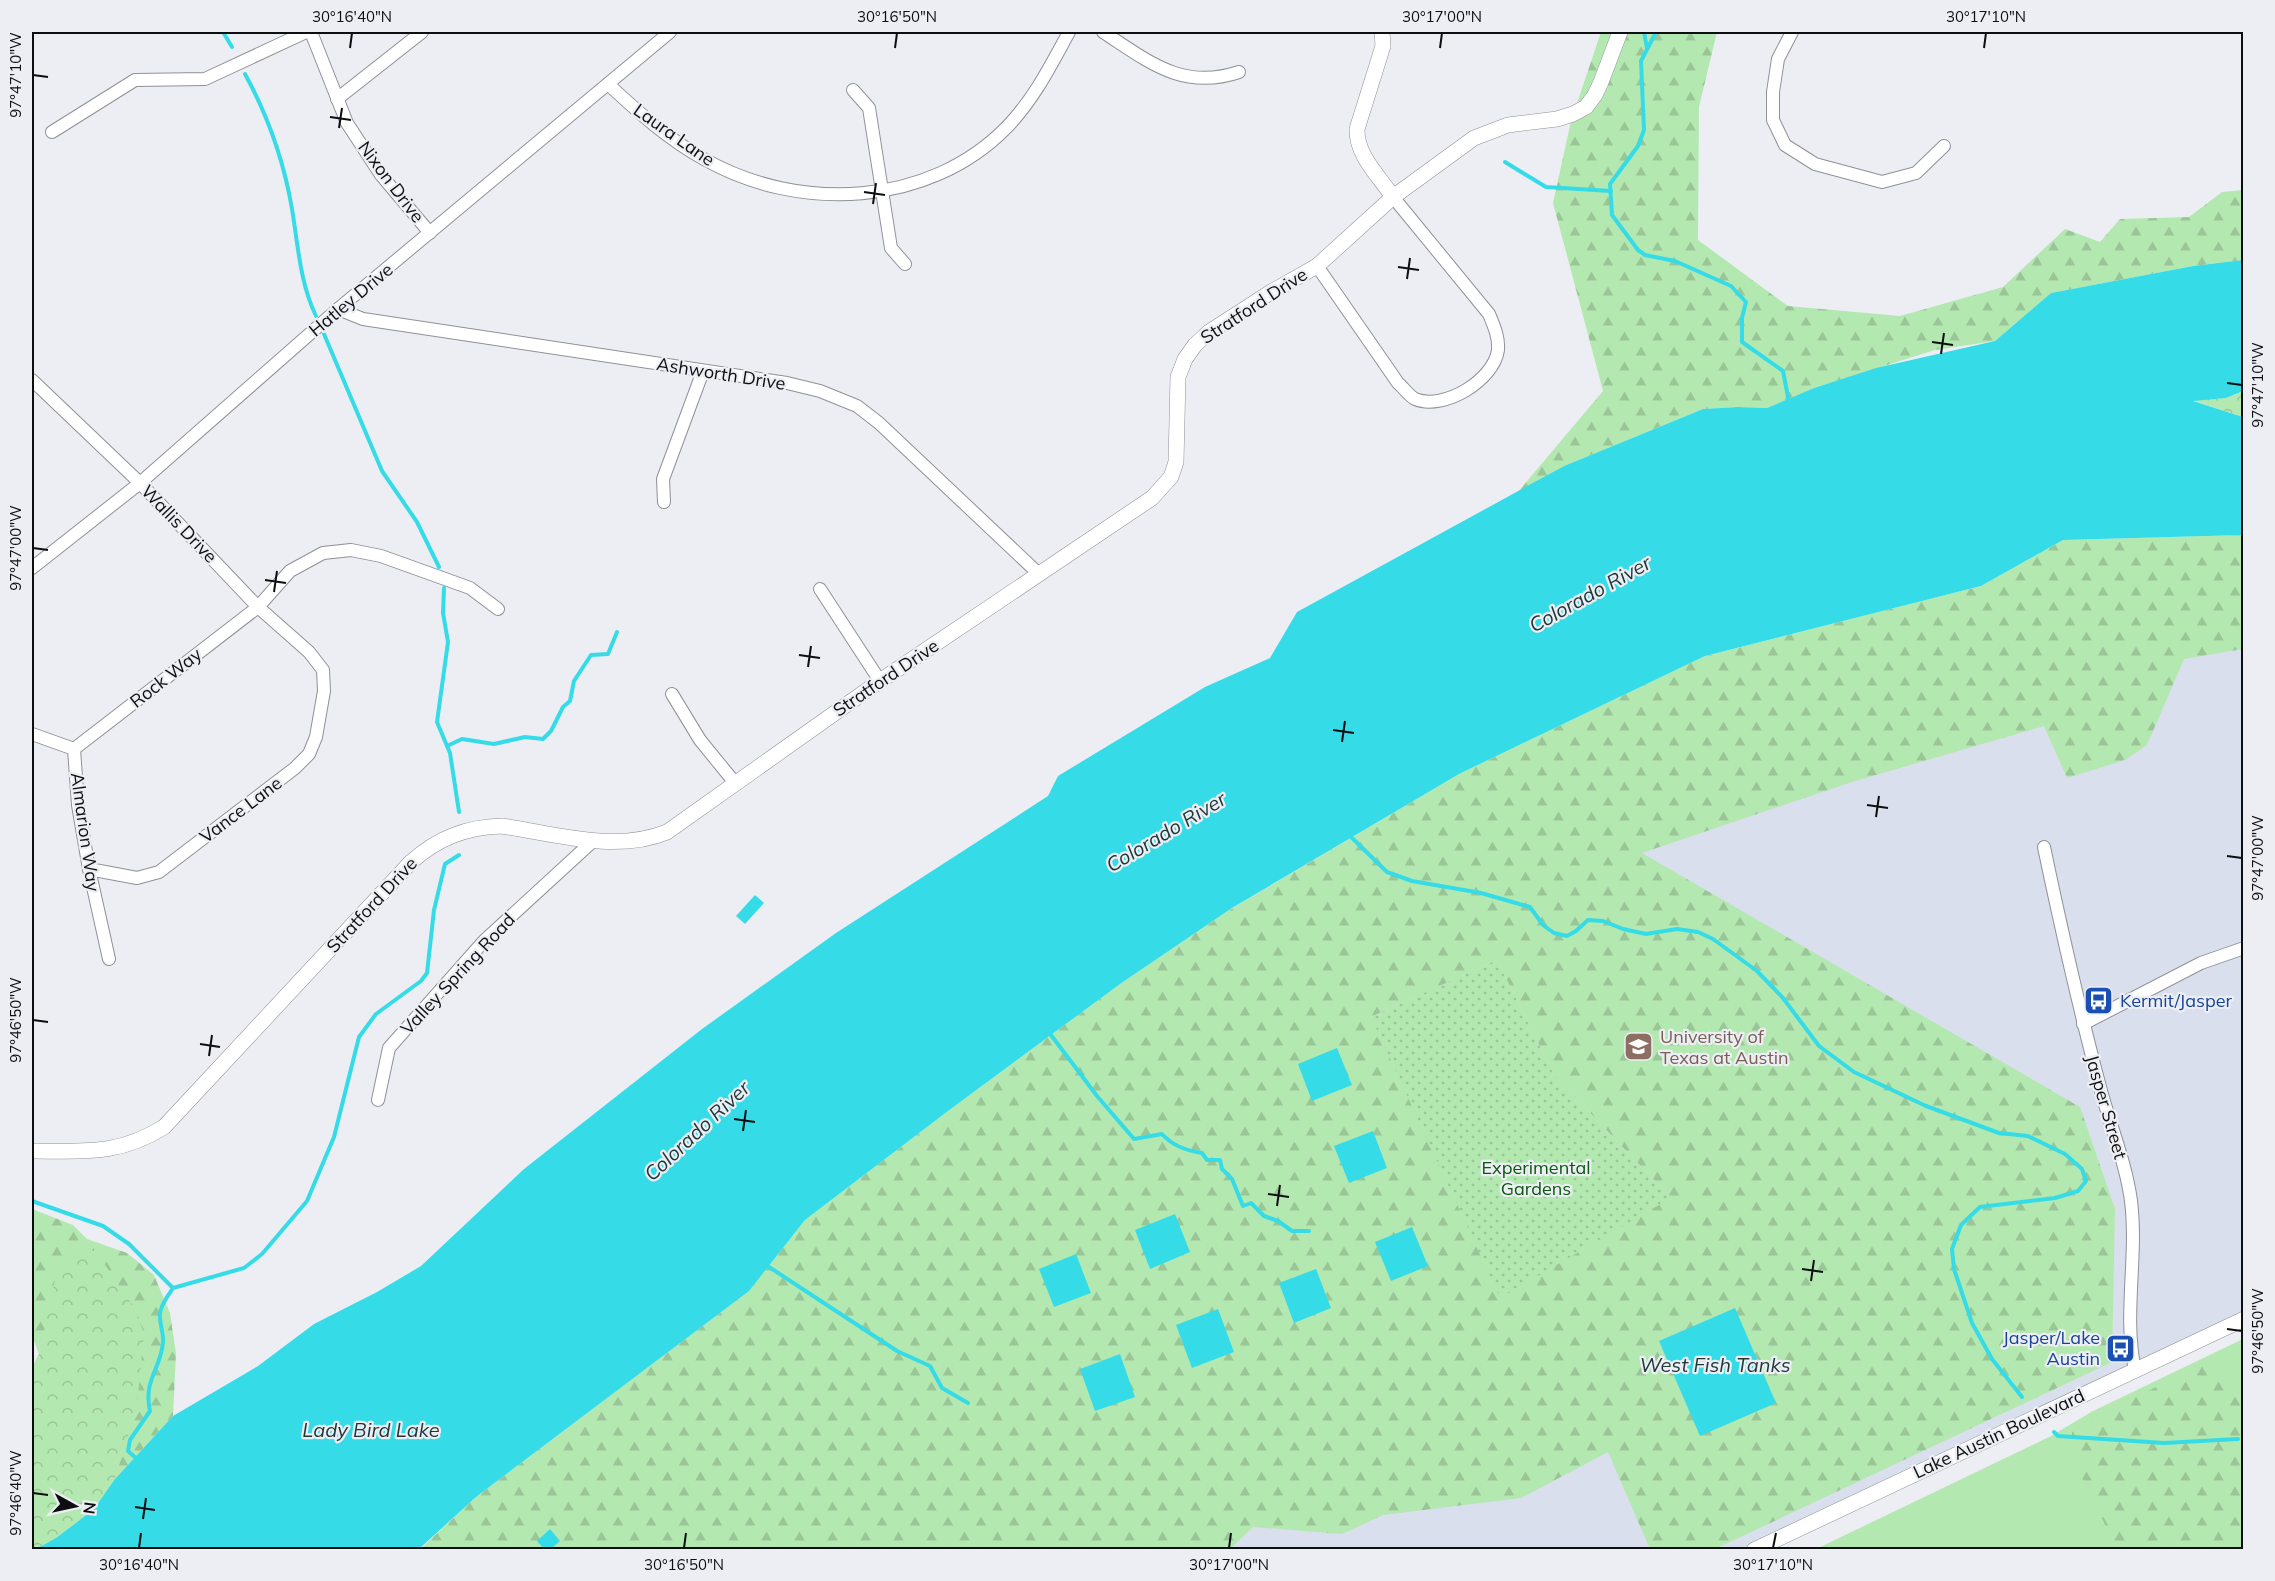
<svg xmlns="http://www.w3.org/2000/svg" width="2275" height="1581" font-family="Mulish,sans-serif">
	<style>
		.built { fill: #d9dfec }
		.grass { fill: #b4e8b1 }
		.forest { fill: url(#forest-firs); fill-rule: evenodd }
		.park { fill: url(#park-crowns) }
		.garden { fill: url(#garden-dots) }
		.water { fill: #35dce8 }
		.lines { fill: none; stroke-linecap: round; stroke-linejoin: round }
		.stream { stroke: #35dce8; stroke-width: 4 }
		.minor-casing { stroke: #8f9197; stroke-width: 14 }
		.tertiary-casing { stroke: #8f9197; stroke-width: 16 }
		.minor { stroke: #fff; stroke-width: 12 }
		.tertiary { stroke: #fff; stroke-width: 15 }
		.ticks { fill: none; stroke: #0d0e10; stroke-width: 2 }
		.labels { text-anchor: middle; stroke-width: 4.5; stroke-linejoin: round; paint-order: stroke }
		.street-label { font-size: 18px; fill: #0d0e10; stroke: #eceef4 }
		.transit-label { font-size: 18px; fill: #164399; stroke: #eceef4; text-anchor: start }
		.education-label { font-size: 18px; fill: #785e54; stroke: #eceef4; text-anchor: start }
		.park-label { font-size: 18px; fill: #07580d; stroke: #eceef4 }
		.water-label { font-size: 20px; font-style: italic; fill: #1d3739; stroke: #eceef4 }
		.neatline { fill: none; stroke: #0d0e10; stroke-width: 2 }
		.ticks-label { font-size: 15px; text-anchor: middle; fill: #0d0e10 }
	</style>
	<defs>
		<pattern id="forest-firs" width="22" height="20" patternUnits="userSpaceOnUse" patternTransform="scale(1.5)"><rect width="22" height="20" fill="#b4e8b1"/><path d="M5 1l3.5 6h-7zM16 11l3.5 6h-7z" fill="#9ac697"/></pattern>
		<pattern id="park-crowns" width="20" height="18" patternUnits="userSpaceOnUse" patternTransform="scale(1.5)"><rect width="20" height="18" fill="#b4e8b1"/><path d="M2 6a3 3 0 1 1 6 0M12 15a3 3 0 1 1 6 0" fill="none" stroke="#9ac697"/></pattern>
		<pattern id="garden-dots" width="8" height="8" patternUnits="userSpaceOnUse" patternTransform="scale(1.5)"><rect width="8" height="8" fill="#b4e8b1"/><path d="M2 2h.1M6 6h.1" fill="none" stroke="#9ac697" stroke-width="1.8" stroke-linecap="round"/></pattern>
	</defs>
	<rect width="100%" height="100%" fill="#eceef4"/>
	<path class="built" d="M 2243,535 L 2243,1319 L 1754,1549 L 419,1550 L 1120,984 L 1232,908 L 1459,774 Z"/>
	<path class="grass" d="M 2243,1339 L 2243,1549 L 1814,1550 L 2051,1436 L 2093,1411 Z"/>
	<g class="forest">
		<path d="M 1601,32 L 1717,32 L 1699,107 L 1698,240 L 1788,306 L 1900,316 L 2003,287 L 2065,229 L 2100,242 L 2120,219 L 2189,217 L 2222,192 L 2243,190 L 2243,260 L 2193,266 L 2051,293 L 1995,341 L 1935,350 L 1814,388 L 1767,408 L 1738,407 L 1703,409 L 1564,466 L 1518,492 L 1603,391 L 1553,203 L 1571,121 Z"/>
		<path d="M 2243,535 L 2243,649 L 2184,659 L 2147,745 L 2125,760 L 2067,778 L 2044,726 L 1852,782 L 1642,853 L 2080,1107 L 2115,1209 L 2112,1362 L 1715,1549 L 1650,1549 L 1608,1452 L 1521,1498 L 1383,1515 L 1342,1534 L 1253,1527 L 1230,1549 L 419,1550 L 476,1497 L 749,1291 L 805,1220 L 948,1111 L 1120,984 L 1228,911 L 1459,774 L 1705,656 L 1981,586 L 2063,540 ZM 1497,960 L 1554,1075 L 1671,1198 L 1371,1017 Z"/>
		<path d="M 32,1209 L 73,1225 L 87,1239 L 127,1253 L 154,1275 L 170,1313 L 176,1354 L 173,1416 L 115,1479 L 104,1497 L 36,1549 L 32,1550 L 32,1368 L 39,1354 L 32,1336 Z"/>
		<path d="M 2199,1366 L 2220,1369 L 2243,1391 L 2243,1549 L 2117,1549 L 2072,1457 L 2072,1432 L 2103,1413 Z"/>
	</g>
	<g class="park">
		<path d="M 2243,391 L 2243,417 L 2191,400 L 2226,398 Z"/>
		<path d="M 87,1239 L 136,1310 L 144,1334 L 137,1406 L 115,1479 L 104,1497 L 94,1509 L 56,1538 L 36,1549 L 32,1550 L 32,1368 L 39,1354 L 56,1275 Z"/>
	</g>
	<path class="garden" d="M 1497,960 L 1554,1075 L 1671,1198 L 1500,1298 L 1371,1017 Z"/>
	<g class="water">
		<path d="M 2243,260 L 2243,391 L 2226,398 L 2193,401 L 2243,417 L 2243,535 L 2063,540 L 1981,586 L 1705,656 L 1459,774 L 1232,908 L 1120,984 L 948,1111 L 805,1220 L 749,1291 L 476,1497 L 419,1549 L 36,1549 L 56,1538 L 94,1509 L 115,1479 L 173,1416 L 258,1366 L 314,1324 L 377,1292 L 421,1266 L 524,1169 L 702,1029 L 836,933 L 1048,796 L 1058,776 L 1205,687 L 1270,658 L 1297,612 L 1564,466 L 1703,409 L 1738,407 L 1767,408 L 1814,388 L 1876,368 L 1995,341 L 2051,293 L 2193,266 Z"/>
		<path d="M 755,895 L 764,903 L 745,924 L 736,916 Z"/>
		<path d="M 1337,1048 L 1352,1085 L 1312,1101 L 1298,1064 Z"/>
		<path d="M 1373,1131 L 1387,1168 L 1349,1183 L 1334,1146 Z"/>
		<path d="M 1175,1214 L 1190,1252 L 1150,1269 L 1135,1230 Z"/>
		<path d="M 1412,1227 L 1428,1266 L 1391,1281 L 1375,1242 Z"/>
		<path d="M 1076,1254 L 1091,1293 L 1054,1307 L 1039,1269 Z"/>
		<path d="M 1316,1269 L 1331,1308 L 1294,1323 L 1279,1283 Z"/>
		<path d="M 1735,1308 L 1776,1403 L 1700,1436 L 1659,1341 Z"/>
		<path d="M 1218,1309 L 1234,1352 L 1192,1368 L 1176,1325 Z"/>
		<path d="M 1120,1354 L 1135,1397 L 1095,1411 L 1080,1369 Z"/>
		<path d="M 550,1529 L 560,1541 L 551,1549 L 544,1549 L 537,1541 Z"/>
	</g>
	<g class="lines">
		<g class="stream">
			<path d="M 223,32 L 232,47"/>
			<path d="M 1644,32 L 1647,48"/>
			<path d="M 1656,32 L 1641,61 L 1644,130 L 1638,146 L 1610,184 L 1612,215 L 1638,250 L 1645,255 L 1675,261 L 1731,286 L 1746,302 L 1742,318 L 1742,342 L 1783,371 L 1789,402"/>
			<path d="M 245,74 C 268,116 284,162 292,209 C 298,245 300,283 316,316"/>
			<path d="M 1505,162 L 1546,187 L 1611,191"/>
			<path d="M 324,334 L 382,471 L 417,522 L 439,567"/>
			<path d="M 444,588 L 443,613 L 448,642 L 437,722 L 450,753 L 459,812"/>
			<path d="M 447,746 L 462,739 L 494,744 L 525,737 L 543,739 L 551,731 L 563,707 L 570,701 L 574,681 L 591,655 L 608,654 L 617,632"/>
			<path d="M 1349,835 L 1387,872 L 1412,881 L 1481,893 L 1530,907 L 1543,925 L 1554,933 L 1567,936 L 1576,931 L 1588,920 L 1603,921 L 1623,929 L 1646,934 L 1677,929 L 1698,932 L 1713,939 L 1757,971 L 1783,998 L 1819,1046 L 1854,1072 L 1926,1106 L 1999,1133 L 2028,1136 L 2065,1154 L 2082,1169 L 2086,1181 L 2078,1191 L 2055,1198 L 1980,1207 L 1961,1225 L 1952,1249 L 1954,1269 L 1972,1323 L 1992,1359 L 2022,1397"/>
			<path d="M 1048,1031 L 1097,1096 L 1134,1139 L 1162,1134 C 1172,1145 1187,1151 1202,1153 L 1207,1160 L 1220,1160 L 1222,1169 L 1232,1179 L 1243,1206 L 1251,1203 L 1264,1216 L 1278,1221 L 1292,1231 L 1309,1231"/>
			<path d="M 32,1201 L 103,1226 L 129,1244 L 173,1288"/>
			<path d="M 766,1265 L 897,1351 L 930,1366 L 942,1388 L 968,1403"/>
			<path d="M 2054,1432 L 2058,1436 L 2164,1443 L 2238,1439"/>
			<path d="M 137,1459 L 128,1451 L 130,1440 L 150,1411 C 143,1380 161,1369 163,1342 C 164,1331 157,1318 161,1309 C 163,1302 169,1294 173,1288 L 244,1268 L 262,1254 L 307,1201 L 334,1137 L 359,1037 L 376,1014 L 421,981 L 427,973 L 434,910 L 445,864 L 459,855"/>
		</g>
		<defs>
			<g id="minor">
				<path d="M 311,32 L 347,123 L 381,175 L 430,233"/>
				<path d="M 1103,32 C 1148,61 1182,91 1239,72"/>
				<path d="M 1792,32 L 1778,59 L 1773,92 L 1773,120 L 1785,145 L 1815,164 L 1882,182 L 1916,173 L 1944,146"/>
				<path d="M 608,84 C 638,112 668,139 704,159 C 799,213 929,207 1007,127 C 1034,99 1051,65 1069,32"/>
				<path d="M 853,90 L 869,108 L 891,248 L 905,264"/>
				<path d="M 337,99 L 422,32"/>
				<path d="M 52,132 L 135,80 L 205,79 L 306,32"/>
				<path d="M 1317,266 L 1398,383 C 1403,387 1409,396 1415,399 C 1444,411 1494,380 1498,350 C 1499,337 1494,326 1489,314 L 1393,197"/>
				<path d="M 338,309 L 363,319 L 787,383 L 820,391 L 857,406 L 879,423 L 1039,574"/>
				<path d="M 32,380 L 140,483 L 258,607 L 309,652 L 323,670 L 324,691 L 316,737 L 309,754 L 295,768 L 159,872 L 137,878 L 89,869"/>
				<path d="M 664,502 L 663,479 L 703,371"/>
				<path d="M 32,568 L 140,483 L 338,309 L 670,32"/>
				<path d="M 820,589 L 880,681"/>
				<path d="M 672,694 L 700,740 L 735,783"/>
				<path d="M 32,734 L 74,749"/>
				<path d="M 74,749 L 258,607 L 290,571 L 323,553 L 351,550 L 381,556 L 470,588 L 498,609"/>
				<path d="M 74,749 L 78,805 L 89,869 L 109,959"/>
				<path d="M 2044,847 C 2061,928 2079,1008 2100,1087 C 2110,1125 2126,1163 2131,1201 C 2138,1257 2123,1315 2135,1370"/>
				<path d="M 2083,1024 L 2201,963 L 2244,948"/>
				<path d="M 378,1100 L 389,1048 L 484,941 L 594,840"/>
			</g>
			<g id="tertiary">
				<path d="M 1382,32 L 1383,46 L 1357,129 C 1356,155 1379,176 1393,197"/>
				<path d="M 32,1151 C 84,1151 117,1156 164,1127 L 411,862 C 438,838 466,827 502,826 C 555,834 616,853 667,832 L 880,681 L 1152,498 L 1171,477 L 1176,462 L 1178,377 L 1185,359 L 1195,345 L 1209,332 L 1271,292 L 1317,266 L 1393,197 L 1474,138 L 1508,125 L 1557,119 L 1573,114 L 1586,107 L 1595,95 L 1601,82 L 1620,32"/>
				<path d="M 1754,1550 L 2244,1319"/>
			</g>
		</defs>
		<use href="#minor" class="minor-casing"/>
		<use href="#tertiary" class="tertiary-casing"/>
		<use href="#minor" class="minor"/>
		<use href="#tertiary" class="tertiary"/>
	</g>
	<path class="ticks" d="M 350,48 L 352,33M 895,48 L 897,33M 1440,48 L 1442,33M 1984,48 L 1986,33M 33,75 L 48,77M 330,117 L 351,120M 339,128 L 342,108M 864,192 L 885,195M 873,204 L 876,183M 1398,267 L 1419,270M 1407,279 L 1410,258M 1932,342 L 1953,345M 1941,354 L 1944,333M 2227,383 L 2242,385M 33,548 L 48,550M 265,580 L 286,583M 274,592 L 277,571M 799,655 L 820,658M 808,667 L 811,646M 1333,730 L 1354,733M 1342,742 L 1345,721M 1867,805 L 1888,808M 1876,817 L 1879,796M 2227,856 L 2242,858M 33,1020 L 48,1022M 200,1044 L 220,1047M 209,1056 L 212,1035M 734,1119 L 755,1122M 743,1131 L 746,1110M 1268,1194 L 1289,1197M 1277,1206 L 1280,1185M 1802,1269 L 1823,1272M 1811,1281 L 1814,1260M 2227,1329 L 2242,1331M 33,1493 L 48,1495M 135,1507 L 155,1510M 143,1519 L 146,1498M 139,1548 L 141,1533M 684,1548 L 686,1533M 1229,1548 L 1231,1533M 1773,1548 L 1776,1533"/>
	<defs>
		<symbol id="bus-square" viewBox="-11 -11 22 22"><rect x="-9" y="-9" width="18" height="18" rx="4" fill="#1a4fb4" stroke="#eceef4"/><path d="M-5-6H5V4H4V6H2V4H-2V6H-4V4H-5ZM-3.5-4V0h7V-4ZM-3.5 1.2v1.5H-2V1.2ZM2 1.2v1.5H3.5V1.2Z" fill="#fff"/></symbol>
		<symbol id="university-square" viewBox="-11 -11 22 22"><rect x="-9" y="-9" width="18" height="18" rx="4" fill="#8d6e63" stroke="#eceef4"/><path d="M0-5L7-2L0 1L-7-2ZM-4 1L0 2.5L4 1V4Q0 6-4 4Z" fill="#fff"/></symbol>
	</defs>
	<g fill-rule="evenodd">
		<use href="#bus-square" x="2082" y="984" width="33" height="33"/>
		<use href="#university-square" x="1622" y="1030" width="33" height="33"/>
		<use href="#bus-square" x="2104" y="1332" width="33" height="33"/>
	</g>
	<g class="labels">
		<g class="street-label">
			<text transform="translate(674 135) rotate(35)" y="6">Laura Lane</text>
			<text transform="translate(391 182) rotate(53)" y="6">Nixon Drive</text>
			<text transform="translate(351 300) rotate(-40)" y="6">Hatley Drive</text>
			<text transform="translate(1254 306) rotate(-33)" y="6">Stratford Drive</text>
			<text transform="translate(721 374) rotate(9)" y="6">Ashworth Drive</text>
			<text transform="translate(179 524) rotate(46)" y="6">Wallis Drive</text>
			<text transform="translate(166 678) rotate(-38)" y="6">Rock Way</text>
			<text transform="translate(886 678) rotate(-34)" y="6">Stratford Drive</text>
			<text transform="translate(241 810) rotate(-37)" y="6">Vance Lane</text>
			<text transform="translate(85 832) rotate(82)" y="6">Almarion Way</text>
			<text transform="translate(372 905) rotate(-47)" y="6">Stratford Drive</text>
			<text transform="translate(458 974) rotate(-47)" y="6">Valley Spring Road</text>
			<text transform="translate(2106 1107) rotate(74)" y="6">Jasper Street</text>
			<text transform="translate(1999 1434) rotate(-25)" y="6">Lake Austin Boulevard</text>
		</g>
		<g class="transit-label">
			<text x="2120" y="1007">Kermit/Jasper</text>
			<text x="2100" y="1344" text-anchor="end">Jasper/Lake<tspan x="2100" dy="21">Austin</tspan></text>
		</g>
		<g class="education-label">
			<text x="1660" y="1043">University of<tspan x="1660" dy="21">Texas at Austin</tspan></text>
		</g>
		<g class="park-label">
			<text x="1536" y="1174">Experimental<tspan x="1536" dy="21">Gardens</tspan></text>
		</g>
		<g class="water-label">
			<text transform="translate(1590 594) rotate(-29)" y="7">Colorado River</text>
			<text transform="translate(1166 832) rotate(-31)" y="7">Colorado River</text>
			<text transform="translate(697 1131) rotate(-43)" y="7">Colorado River</text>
			<text x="1715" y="1372">West Fish Tanks</text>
			<text x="371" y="1437">Lady Bird Lake</text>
		</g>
	</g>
	<rect width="2275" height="1581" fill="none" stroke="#eceef4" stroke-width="66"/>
	<g transform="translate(75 1506) rotate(98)" stroke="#eceef4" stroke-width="4.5" paint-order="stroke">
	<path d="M0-4.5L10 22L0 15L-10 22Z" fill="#0d0e10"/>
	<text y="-9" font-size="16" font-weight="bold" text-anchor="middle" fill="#0d0e10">N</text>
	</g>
	<rect x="33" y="33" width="2209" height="1515" class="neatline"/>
	<g class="ticks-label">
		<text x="352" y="22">30°16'40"N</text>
		<text x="897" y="22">30°16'50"N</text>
		<text x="1442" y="22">30°17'00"N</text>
		<text x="1986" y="22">30°17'10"N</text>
		<text transform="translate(16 75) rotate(-90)" y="5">97°47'10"W</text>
		<text transform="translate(2258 385) rotate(-90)" y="5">97°47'10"W</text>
		<text transform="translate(16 548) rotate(-90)" y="5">97°47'00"W</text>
		<text transform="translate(2258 858) rotate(-90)" y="5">97°47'00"W</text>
		<text transform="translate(16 1020) rotate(-90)" y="5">97°46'50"W</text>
		<text transform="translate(2258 1331) rotate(-90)" y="5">97°46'50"W</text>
		<text transform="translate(16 1493) rotate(-90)" y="5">97°46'40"W</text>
		<text x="139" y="1570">30°16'40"N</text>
		<text x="684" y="1570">30°16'50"N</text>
		<text x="1229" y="1570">30°17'00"N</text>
		<text x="1773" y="1570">30°17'10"N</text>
	</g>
</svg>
